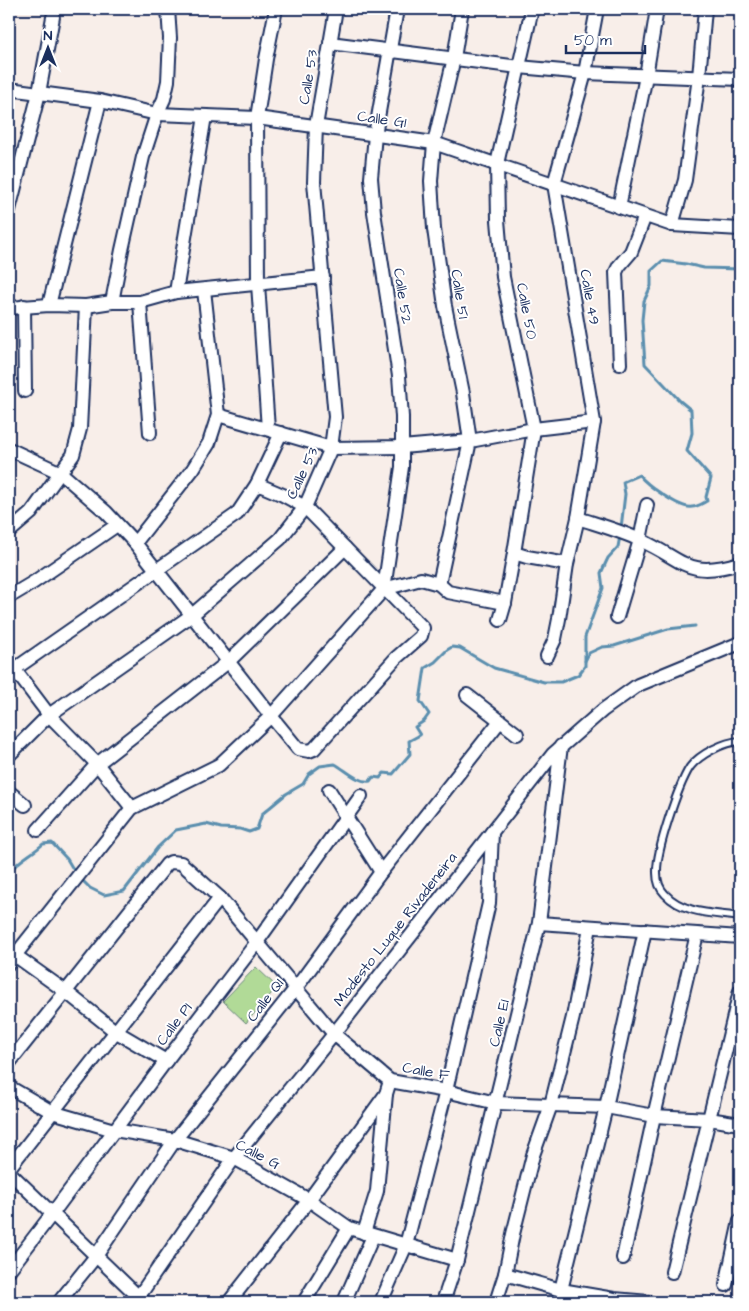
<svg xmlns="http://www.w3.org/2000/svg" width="749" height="1311" font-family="'Architects Daughter',sans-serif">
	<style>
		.green { fill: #b1da97; stroke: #66847a }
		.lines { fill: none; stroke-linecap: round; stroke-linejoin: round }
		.stream { stroke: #5a8eae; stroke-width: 3 }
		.lane-casing { stroke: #1b2f5e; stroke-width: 10 }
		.street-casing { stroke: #1b2f5e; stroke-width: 16 }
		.lane { stroke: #fff; stroke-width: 6 }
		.street { stroke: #fff; stroke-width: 12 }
		.labels { text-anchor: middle; stroke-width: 4; stroke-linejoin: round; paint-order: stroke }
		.street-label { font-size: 15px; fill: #1b2f5e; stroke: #fff }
	</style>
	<rect width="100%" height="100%" fill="#f8eee9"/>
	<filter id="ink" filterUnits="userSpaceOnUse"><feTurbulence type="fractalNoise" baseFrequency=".02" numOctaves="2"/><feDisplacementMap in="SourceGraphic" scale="10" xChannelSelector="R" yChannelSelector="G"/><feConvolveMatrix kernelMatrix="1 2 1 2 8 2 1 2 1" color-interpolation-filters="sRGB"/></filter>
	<g filter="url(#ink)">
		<path class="green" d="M 256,967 L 277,987 L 246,1023 L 223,1001 Z"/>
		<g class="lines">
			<g class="stream">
				<path d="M 621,528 L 625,494 L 623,482 L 639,475 C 647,485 680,509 692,507 C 697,507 703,503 707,501 L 706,497 L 711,478 L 687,451 L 692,433 L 691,410 L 680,401 L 645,364 L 642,320 L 644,301 L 651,286 L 651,271 L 662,261 L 686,264 L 704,268 L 740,269"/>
				<path d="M 585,661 L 589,653 L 602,647 L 614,646 L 668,629 L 695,626"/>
				<path d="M 9,873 C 16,861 33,854 43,844 L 52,843 L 67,859 L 76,874"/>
				<path d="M 80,878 L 90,888 L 104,895 L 124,891 L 158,847 L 176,830 L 206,824 L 221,828 L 240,829 L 249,832 L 257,829 L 262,814 L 286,794 L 303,784 L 309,774 L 320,766 L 335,764 C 346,770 358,783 370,781 L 373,777 L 380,778 L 384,773 L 393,774 L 410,754 L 409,741 L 420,735 L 415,727 L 424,721 L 429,714 L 420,701 L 425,668 L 435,662 L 447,650 L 452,647 L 460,648 L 494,668 L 544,682 L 561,682 L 578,675 L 585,666 L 585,637 L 603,588 L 601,573 L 608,558 L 618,547 L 620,536"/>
			</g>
			<defs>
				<path id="lane" d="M 740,741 C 724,742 700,754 690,767 C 678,786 656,851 657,873 C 657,881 659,888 665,894 C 683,914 715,913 740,917"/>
				<g id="street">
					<path d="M 330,43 L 519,67 L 585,73 L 740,79"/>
					<path d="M 9,89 L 100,101 L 157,114 L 257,118 L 434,143 L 672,225 L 740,229"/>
					<path d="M 619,207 L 646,76 L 657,9"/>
					<path d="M 9,210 L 39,93 L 53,17"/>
					<path d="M 672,225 L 685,180 L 699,77 L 705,9"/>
					<path d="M 176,292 L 205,116"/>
					<path d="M 112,302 L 122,250 L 143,157 L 157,114 L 164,99 L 168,81 L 170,38 L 168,9"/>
					<path d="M 140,302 L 150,433"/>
					<path d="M 49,305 L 100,101"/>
					<path d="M 24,306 L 25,391"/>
					<path d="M 9,308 L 49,305 L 86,306 L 112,302 L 140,302 L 176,292 L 323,277"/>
					<path d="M 620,364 L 616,272 L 619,266 L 631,252 L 645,216"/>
					<path d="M 218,415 L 331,448 L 402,447 L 470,441 L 534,429 L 594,422"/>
					<path d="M 268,429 L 258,284 L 257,118 L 266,59 L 276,9"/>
					<path d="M 9,449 L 61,473 L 106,512 L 135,543 L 271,716 L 298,749 L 309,751 L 314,749 L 396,658 L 421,636 L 423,628 L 305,507 L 283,495 L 257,484"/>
					<path d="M 578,518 C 599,525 621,531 640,540 C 685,560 686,579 740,563"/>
					<path d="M 9,532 L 31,513 L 73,455 L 80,429 L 86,306"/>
					<path d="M 135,543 L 193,469 L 209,443 L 218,415 L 204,290"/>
					<path d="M 514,553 L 527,557 L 567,564"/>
					<path d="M 439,584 L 470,441 L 463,393 L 445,306 L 434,229 L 431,181 L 434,143 L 454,58 L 462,9"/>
					<path d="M 384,589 L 402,467 L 402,417 L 399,376 L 374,212 L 371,178 L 375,135 L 397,9"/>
					<path d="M 9,597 L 34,582 L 117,525"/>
					<path d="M 617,617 L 640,540 L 647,505"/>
					<path d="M 500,620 L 505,603 L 514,553 L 534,429 L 503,277 L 498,220 L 497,164 L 532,9"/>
					<path d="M 547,656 L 555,639 L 559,619 L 567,564 L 578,518 L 594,422 L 554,184 L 585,73 L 597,9"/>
					<path d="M 9,662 L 49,715 L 97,764 L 132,808"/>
					<path d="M 9,673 L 237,514 L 257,484 L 281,433"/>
					<path d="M 467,695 L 517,734"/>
					<path d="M 9,755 L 49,715 L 192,615 L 280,539 L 305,507 L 331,448 L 335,417 L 314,182 L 316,126 L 336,9"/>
					<path d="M 329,790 L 381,872"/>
					<path d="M 9,792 L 25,805"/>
					<path d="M 38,830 L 97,764 L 228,662 L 345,548"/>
					<path d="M 539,923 L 740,937"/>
					<path d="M 9,951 L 65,991 L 115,1031 L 166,1061"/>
					<path d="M 9,963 L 132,808 L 219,765 L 271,716 L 384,589 L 421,579 L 439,584 L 448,592 L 505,603"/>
					<path d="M 9,1063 L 167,864 L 171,862 L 181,863 L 220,898 L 334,1034 L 390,1081 L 446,1091 L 496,1103 L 606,1107 L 654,1116 L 709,1119 L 740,1124"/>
					<path d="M 9,1087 L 52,1112 L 114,1130 L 175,1140 L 234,1158 L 309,1200 L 349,1228 L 457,1260"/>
					<path d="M 9,1168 L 220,898"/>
					<path d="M 9,1172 L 144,1302"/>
					<path d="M 364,1233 L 377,1191 L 386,1094"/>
					<path d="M 623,1258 L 654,1116 L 697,934"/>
					<path d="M 9,1270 L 52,1214 L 166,1061 L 257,942 L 361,796"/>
					<path d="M 672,1272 L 740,991"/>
					<path d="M 505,1274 L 561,1290 L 614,1299 L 649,1302"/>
					<path d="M 726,1285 L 740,1221"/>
					<path d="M 561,1290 L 606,1107 L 645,930"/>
					<path d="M 59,1302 L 96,1256 L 175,1140 L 296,988 L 381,872 L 500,721"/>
					<path d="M 135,1302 L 234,1158 L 334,1034 L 553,754 L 603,710 L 638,685 L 740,643"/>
					<path d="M 229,1302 L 309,1200 L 386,1094 L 390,1081"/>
					<path d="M 304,1302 L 349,1228"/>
					<path d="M 344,1302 L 373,1236"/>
					<path d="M 381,1302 L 406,1245 L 446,1091 L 489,903 L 492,832"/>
					<path d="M 443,1302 L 457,1260 L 539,923 L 561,746"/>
					<path d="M 496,1302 L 505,1274 L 513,1234 L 533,1155 L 551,1105 L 573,1017 L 590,927"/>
				</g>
			</defs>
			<use href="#lane" class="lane-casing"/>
			<use href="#street" class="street-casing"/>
			<use href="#lane" class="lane"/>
			<use href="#street" class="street"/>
		</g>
	</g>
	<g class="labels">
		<g class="street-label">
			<text transform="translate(308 77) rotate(-81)" y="5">Calle 53</text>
			<text transform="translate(382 119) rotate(8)" y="5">Calle G1</text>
			<text transform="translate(460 294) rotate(81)" y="5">Calle 51</text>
			<text transform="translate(403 296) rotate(81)" y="5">Calle 52</text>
			<text transform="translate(590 297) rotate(80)" y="5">Calle 49</text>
			<text transform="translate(527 311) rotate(79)" y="5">Calle 50</text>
			<text transform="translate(302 473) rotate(-65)" y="5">Calle 53</text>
			<text transform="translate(395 929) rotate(-52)" y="5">Modesto Luque Rivadeneira</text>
			<text transform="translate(265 1000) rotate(-52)" y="5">Calle Q1</text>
			<text transform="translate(499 1023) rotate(-77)" y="5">Calle E1</text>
			<text transform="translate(174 1024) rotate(-53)" y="5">Calle P1</text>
			<text transform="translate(426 1071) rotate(10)" y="5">Calle F</text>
			<text transform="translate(258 1154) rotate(27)" y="5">Calle G</text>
		</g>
	</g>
	<rect width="749" height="1311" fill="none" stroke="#fff" stroke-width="30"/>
	<rect x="15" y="15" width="719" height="1281" fill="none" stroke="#1b2f5e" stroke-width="2" filter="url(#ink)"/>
	<g transform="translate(48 48)" stroke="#ffffff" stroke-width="4" paint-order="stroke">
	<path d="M0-4L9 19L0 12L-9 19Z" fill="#1b2f5e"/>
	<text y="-8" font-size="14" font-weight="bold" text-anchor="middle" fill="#1b2f5e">N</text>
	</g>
	<path d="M566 45v8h79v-8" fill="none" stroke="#1b2f5e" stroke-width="2.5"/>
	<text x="574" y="45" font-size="15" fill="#1b2f5e" stroke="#ffffff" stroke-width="4" paint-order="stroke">50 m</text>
</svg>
